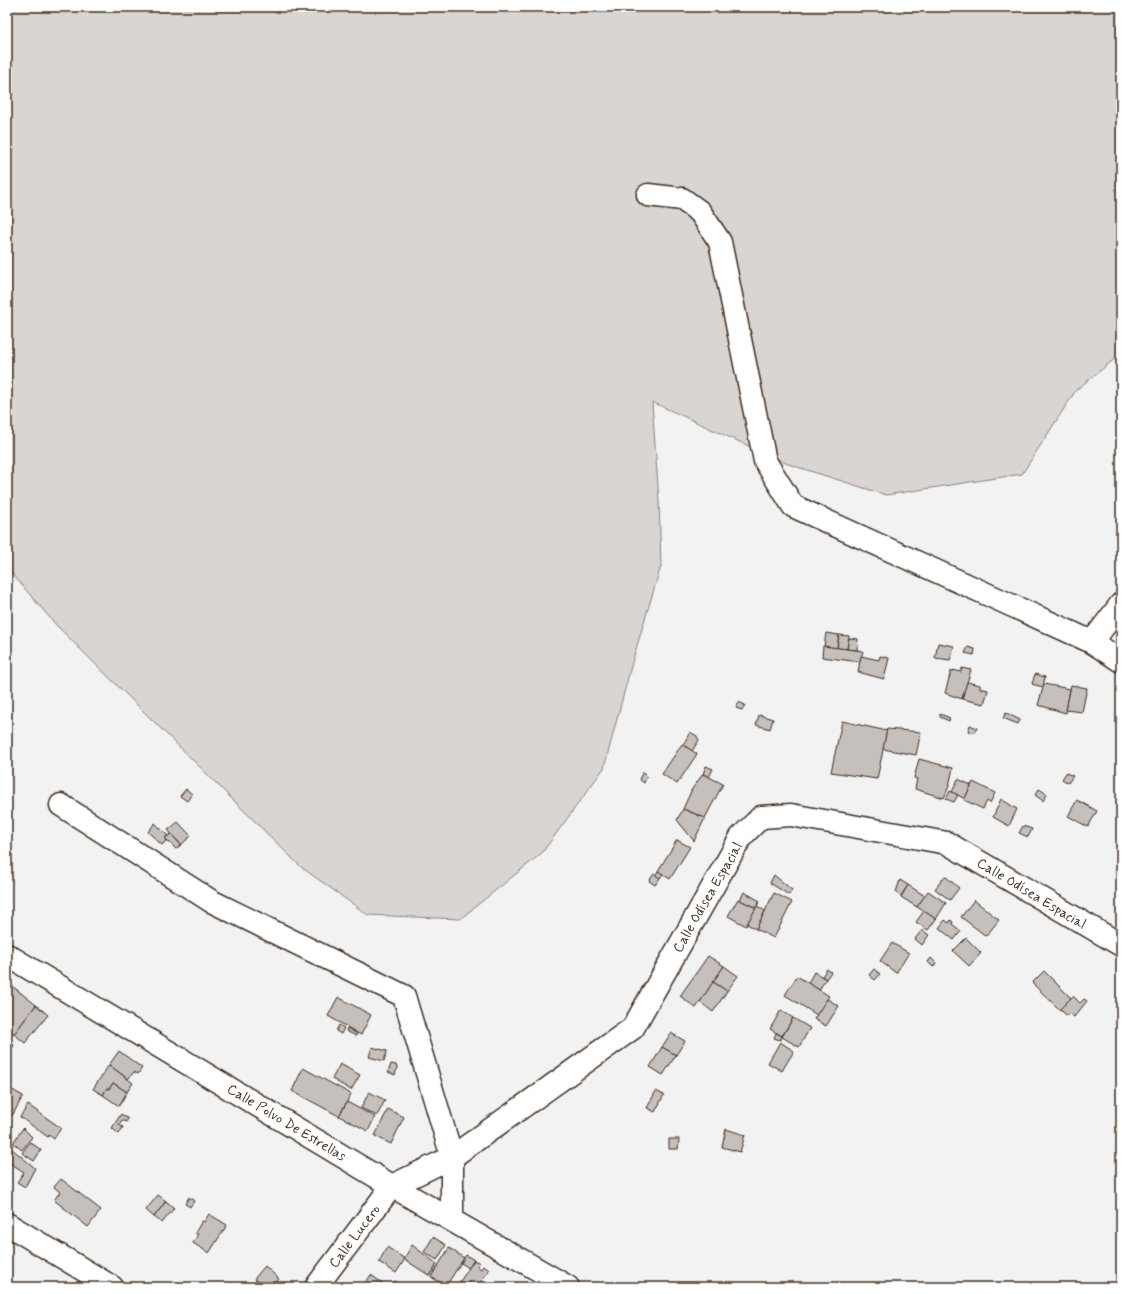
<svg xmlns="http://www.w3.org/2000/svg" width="1128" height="1294" font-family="Mynerve,sans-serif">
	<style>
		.green { fill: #d8d5d2; stroke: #8a8078 }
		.building { fill: #c6c0bd; stroke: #3b2a1e }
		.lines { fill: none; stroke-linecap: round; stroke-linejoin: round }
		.street-casing { stroke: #3b2a1e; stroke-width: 25 }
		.street { stroke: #fff; stroke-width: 22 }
		.labels { text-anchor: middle; stroke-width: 4; stroke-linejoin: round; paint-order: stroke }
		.street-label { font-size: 14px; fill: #3b2a1e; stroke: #fff }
	</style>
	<rect width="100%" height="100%" fill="#f3f2f2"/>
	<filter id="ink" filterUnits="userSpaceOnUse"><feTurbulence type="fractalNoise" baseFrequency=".025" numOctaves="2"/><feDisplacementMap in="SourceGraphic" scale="8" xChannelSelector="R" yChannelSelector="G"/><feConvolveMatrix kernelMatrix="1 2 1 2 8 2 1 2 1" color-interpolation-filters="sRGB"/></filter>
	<g filter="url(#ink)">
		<path class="green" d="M 7,7 L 1121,7 L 1121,354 L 1076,390 L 1022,474 L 886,495 L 788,464 L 652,402 L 659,501 L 661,566 L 633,659 L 604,768 L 542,853 L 460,919 L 368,915 L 301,867 L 56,625 L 7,568 Z"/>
		<g class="building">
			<path d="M 826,633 L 839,635 L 837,648 L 824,647 Z"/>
			<path d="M 839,635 L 849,636 L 847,649 L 837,648 Z"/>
			<path d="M 849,638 L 858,639 L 857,650 L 847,649 Z"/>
			<path d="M 938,643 L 954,646 L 950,660 L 935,658 Z"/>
			<path d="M 823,646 L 863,651 L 860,662 L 822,657 Z"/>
			<path d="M 968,647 L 975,649 L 974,655 L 965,653 Z"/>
			<path d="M 861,656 L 879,660 L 880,656 L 889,658 L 884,679 L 858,672 Z"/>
			<path d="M 962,668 L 971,670 L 962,699 L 945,693 L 951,671 L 953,672 L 953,670 L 961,672 Z"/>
			<path d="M 1035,674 L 1045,677 L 1043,687 L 1032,684 Z"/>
			<path d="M 967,682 L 980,685 L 980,688 L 988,690 L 984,704 L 962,699 Z"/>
			<path d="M 1044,684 L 1070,689 L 1066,713 L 1038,705 Z"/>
			<path d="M 1071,685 L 1087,688 L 1082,712 L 1066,710 Z"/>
			<path d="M 739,702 L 745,705 L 742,710 L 736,708 Z"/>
			<path d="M 1006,713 L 1020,720 L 1018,724 L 1003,718 Z"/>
			<path d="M 940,714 L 950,718 L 949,721 L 940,717 Z"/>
			<path d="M 759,715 L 773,719 L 770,729 L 756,725 Z"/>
			<path d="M 842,721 L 887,731 L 877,779 L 831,772 Z"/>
			<path d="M 970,725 L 977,728 L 974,733 L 968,731 Z"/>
			<path d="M 887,729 L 921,732 L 916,755 L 883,749 Z"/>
			<path d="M 690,732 L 697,736 L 697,737 L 699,740 L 692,751 L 683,745 Z"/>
			<path d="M 682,744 L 697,754 L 677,784 L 662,774 Z"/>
			<path d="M 919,759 L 953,768 L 949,786 L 944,798 L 915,789 L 917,779 L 914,778 Z"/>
			<path d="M 706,766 L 713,769 L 709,777 L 703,774 Z"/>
			<path d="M 643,772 L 647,776 L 644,783 L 639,779 Z"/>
			<path d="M 1066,773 L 1073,776 L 1068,783 L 1062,779 Z"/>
			<path d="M 703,774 L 723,784 L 705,818 L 683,809 L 692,789 Z"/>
			<path d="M 958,779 L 971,785 L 965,799 L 952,792 Z"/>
			<path d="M 973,782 L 995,793 L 990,803 L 987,801 L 983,809 L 964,800 Z"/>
			<path d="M 186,789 L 192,794 L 187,801 L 180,796 Z"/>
			<path d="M 1039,789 L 1047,794 L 1043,801 L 1035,795 Z"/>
			<path d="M 950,791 L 958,795 L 954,802 L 946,799 Z"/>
			<path d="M 1001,799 L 1017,809 L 1009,826 L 993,817 Z"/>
			<path d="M 1077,800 L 1097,811 L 1088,827 L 1068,816 Z"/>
			<path d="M 683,809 L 705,818 L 694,841 L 677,820 Z"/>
			<path d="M 178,822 L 191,836 L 181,845 L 168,830 Z"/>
			<path d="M 155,823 L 168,836 L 165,838 L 167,840 L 162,845 L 148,832 Z"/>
			<path d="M 1023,826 L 1032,829 L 1028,837 L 1019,833 Z"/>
			<path d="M 171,834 L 181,845 L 176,849 L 165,838 Z"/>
			<path d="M 677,840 L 690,847 L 670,879 L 658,871 Z"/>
			<path d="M 658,871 L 663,874 L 660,878 L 655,876 Z"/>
			<path d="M 654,874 L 660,878 L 655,885 L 649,881 Z"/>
			<path d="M 774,875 L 792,890 L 789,895 L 770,883 Z"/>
			<path d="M 945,876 L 959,888 L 950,900 L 935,889 Z"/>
			<path d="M 900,880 L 908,885 L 901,896 L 896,892 Z"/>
			<path d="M 908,885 L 925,896 L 917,907 L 901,897 Z"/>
			<path d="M 928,891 L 946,903 L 936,919 L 917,907 Z"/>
			<path d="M 744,892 L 760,901 L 756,908 L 740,900 Z"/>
			<path d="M 774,893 L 792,902 L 774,938 L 756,929 Z"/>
			<path d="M 738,899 L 756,908 L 746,926 L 728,916 Z"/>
			<path d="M 974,900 L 999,920 L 986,936 L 961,917 Z"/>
			<path d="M 757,906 L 765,911 L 756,929 L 747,924 Z"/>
			<path d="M 924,911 L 936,919 L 928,930 L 916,922 Z"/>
			<path d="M 945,920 L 949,923 L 951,920 L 953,922 L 952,924 L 961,931 L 954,940 L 939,928 Z"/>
			<path d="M 922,930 L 929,935 L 922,945 L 915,939 Z"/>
			<path d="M 966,938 L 981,953 L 969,966 L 953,951 Z"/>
			<path d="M 892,943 L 909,953 L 896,973 L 880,961 Z"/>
			<path d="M 708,956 L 724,966 L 696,1008 L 680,996 Z"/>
			<path d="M 931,958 L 936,963 L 933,967 L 928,962 Z"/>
			<path d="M 724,966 L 738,976 L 727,991 L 713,982 Z"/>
			<path d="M 827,969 L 831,972 L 826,979 L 822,976 Z"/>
			<path d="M 874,969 L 880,974 L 875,980 L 869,975 Z"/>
			<path d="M 1044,971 L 1071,998 L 1060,1010 L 1032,983 Z"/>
			<path d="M 814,972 L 826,979 L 819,990 L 808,983 Z"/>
			<path d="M 797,976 L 829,996 L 817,1015 L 785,995 Z"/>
			<path d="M 713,982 L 727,991 L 713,1012 L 700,1002 Z"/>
			<path d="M 11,985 L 36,1005 L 14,1034 L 7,1028 L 7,990 Z"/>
			<path d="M 1073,996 L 1080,1003 L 1084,999 L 1087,1001 L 1074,1017 L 1069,1013 L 1067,1016 L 1060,1009 Z"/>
			<path d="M 338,997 L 371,1015 L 361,1035 L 328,1016 Z"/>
			<path d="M 827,999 L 839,1006 L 826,1026 L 814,1019 Z"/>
			<path d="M 36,1005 L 48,1015 L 25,1043 L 14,1034 Z"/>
			<path d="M 781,1010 L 793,1018 L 782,1036 L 770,1029 Z"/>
			<path d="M 793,1018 L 810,1028 L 799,1047 L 782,1037 Z"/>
			<path d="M 339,1025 L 344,1028 L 341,1034 L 336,1031 Z"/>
			<path d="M 347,1028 L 357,1034 L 356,1036 L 346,1031 Z"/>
			<path d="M 671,1033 L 685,1041 L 676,1055 L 662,1047 Z"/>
			<path d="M 776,1033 L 782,1036 L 780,1040 L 774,1038 Z"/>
			<path d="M 780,1042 L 794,1051 L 782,1071 L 768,1063 Z"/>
			<path d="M 10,1043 L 14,1045 L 11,1050 L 7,1048 Z"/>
			<path d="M 372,1047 L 387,1051 L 384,1061 L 369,1057 Z"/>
			<path d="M 662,1047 L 676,1055 L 663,1075 L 650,1067 Z"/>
			<path d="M 119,1051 L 142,1068 L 138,1074 L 134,1072 L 128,1079 L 109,1065 Z"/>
			<path d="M 340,1064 L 360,1075 L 351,1090 L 332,1079 Z"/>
			<path d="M 391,1064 L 396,1065 L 397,1068 L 395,1075 L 388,1072 Z"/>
			<path d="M 109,1065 L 133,1083 L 127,1092 L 113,1083 L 109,1089 L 107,1088 L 103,1095 L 93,1089 Z"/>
			<path d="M 303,1068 L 351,1094 L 339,1116 L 292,1091 Z"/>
			<path d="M 113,1083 L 127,1092 L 119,1106 L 103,1095 L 107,1088 L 109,1089 Z"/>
			<path d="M 7,1087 L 23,1096 L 12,1116 L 7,1113 Z"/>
			<path d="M 656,1091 L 664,1095 L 655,1112 L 647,1108 Z"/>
			<path d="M 369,1092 L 385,1100 L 377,1116 L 361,1108 Z"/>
			<path d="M 347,1102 L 375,1117 L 368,1131 L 339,1116 Z"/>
			<path d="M 28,1105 L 61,1128 L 54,1139 L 49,1135 L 48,1137 L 20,1117 Z"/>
			<path d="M 388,1109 L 404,1117 L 391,1144 L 375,1136 Z"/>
			<path d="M 121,1114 L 128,1119 L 126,1122 L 122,1120 L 119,1125 L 123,1127 L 119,1134 L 112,1128 Z"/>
			<path d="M 23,1128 L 32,1137 L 22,1150 L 13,1143 Z"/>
			<path d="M 726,1129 L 745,1135 L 740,1152 L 722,1147 Z"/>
			<path d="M 669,1139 L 679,1139 L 678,1149 L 669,1149 Z"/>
			<path d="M 30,1142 L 41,1150 L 34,1161 L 22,1153 Z"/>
			<path d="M 12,1149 L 35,1168 L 25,1187 L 17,1182 L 24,1172 L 7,1161 Z"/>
			<path d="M 61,1179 L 101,1210 L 88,1227 L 54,1200 L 60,1192 L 54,1187 Z"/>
			<path d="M 158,1195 L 166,1201 L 154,1217 L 146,1210 Z"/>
			<path d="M 189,1197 L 194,1201 L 190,1207 L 185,1204 Z"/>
			<path d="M 166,1201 L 174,1208 L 162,1223 L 154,1217 Z"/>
			<path d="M 209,1214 L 227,1225 L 209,1253 L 193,1243 L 198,1234 L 195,1233 L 202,1221 L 204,1222 Z"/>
			<path d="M 433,1237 L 446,1245 L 437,1260 L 424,1252 Z"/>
			<path d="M 412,1245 L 437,1264 L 430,1276 L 404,1259 Z"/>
			<path d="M 387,1247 L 405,1259 L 396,1273 L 379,1262 Z"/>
			<path d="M 449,1248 L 464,1258 L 446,1286 L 431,1277 Z"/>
			<path d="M 466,1255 L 474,1260 L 469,1268 L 461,1263 Z"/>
			<path d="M 474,1260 L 480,1263 L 477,1266 L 481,1269 L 483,1266 L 489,1269 L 478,1287 L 468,1282 L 465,1287 L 459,1283 Z"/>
			<path d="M 265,1266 L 279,1279 L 272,1287 L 264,1287 L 254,1279 Z"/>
			<path d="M 371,1275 L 388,1287 L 363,1286 Z"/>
			<path d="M 257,1281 L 263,1286 L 264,1287 L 252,1287 Z"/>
			<path d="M 395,1281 L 404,1287 L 391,1287 Z"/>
		</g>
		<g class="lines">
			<defs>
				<g id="street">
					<path d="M 648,195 L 682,199 L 700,212 L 720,242 L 765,461 L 793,506 L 1092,642 L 1121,661"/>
					<path d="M 1092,642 L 1121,604"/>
					<path d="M 61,805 L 211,901 L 404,996 L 452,1157 L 452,1220"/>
					<path d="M 7,955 L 392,1186 L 568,1287"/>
					<path d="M 7,1224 L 112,1287"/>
					<path d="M 316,1287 L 392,1186 L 452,1157 L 633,1028 L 741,837 L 761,817 L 791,815 L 947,843 L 1121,945"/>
				</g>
			</defs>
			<use href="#street" class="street-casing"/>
			<use href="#street" class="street"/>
		</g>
	</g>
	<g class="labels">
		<g class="street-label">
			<text transform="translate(1032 893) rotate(31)" y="5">Calle Odísea Espacial</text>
			<text transform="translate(707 897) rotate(-60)" y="5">Calle Odísea Espacial</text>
			<text transform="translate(287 1122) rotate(31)" y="5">Calle Polvo De Estrellas</text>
			<text transform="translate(354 1236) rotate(-53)" y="5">Calle Lucero</text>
		</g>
	</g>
	<rect width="1128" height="1294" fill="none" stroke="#fff" stroke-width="24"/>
	<rect x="12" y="12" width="1104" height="1270" fill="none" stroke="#3b2a1e" stroke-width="1.5" filter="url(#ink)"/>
</svg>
